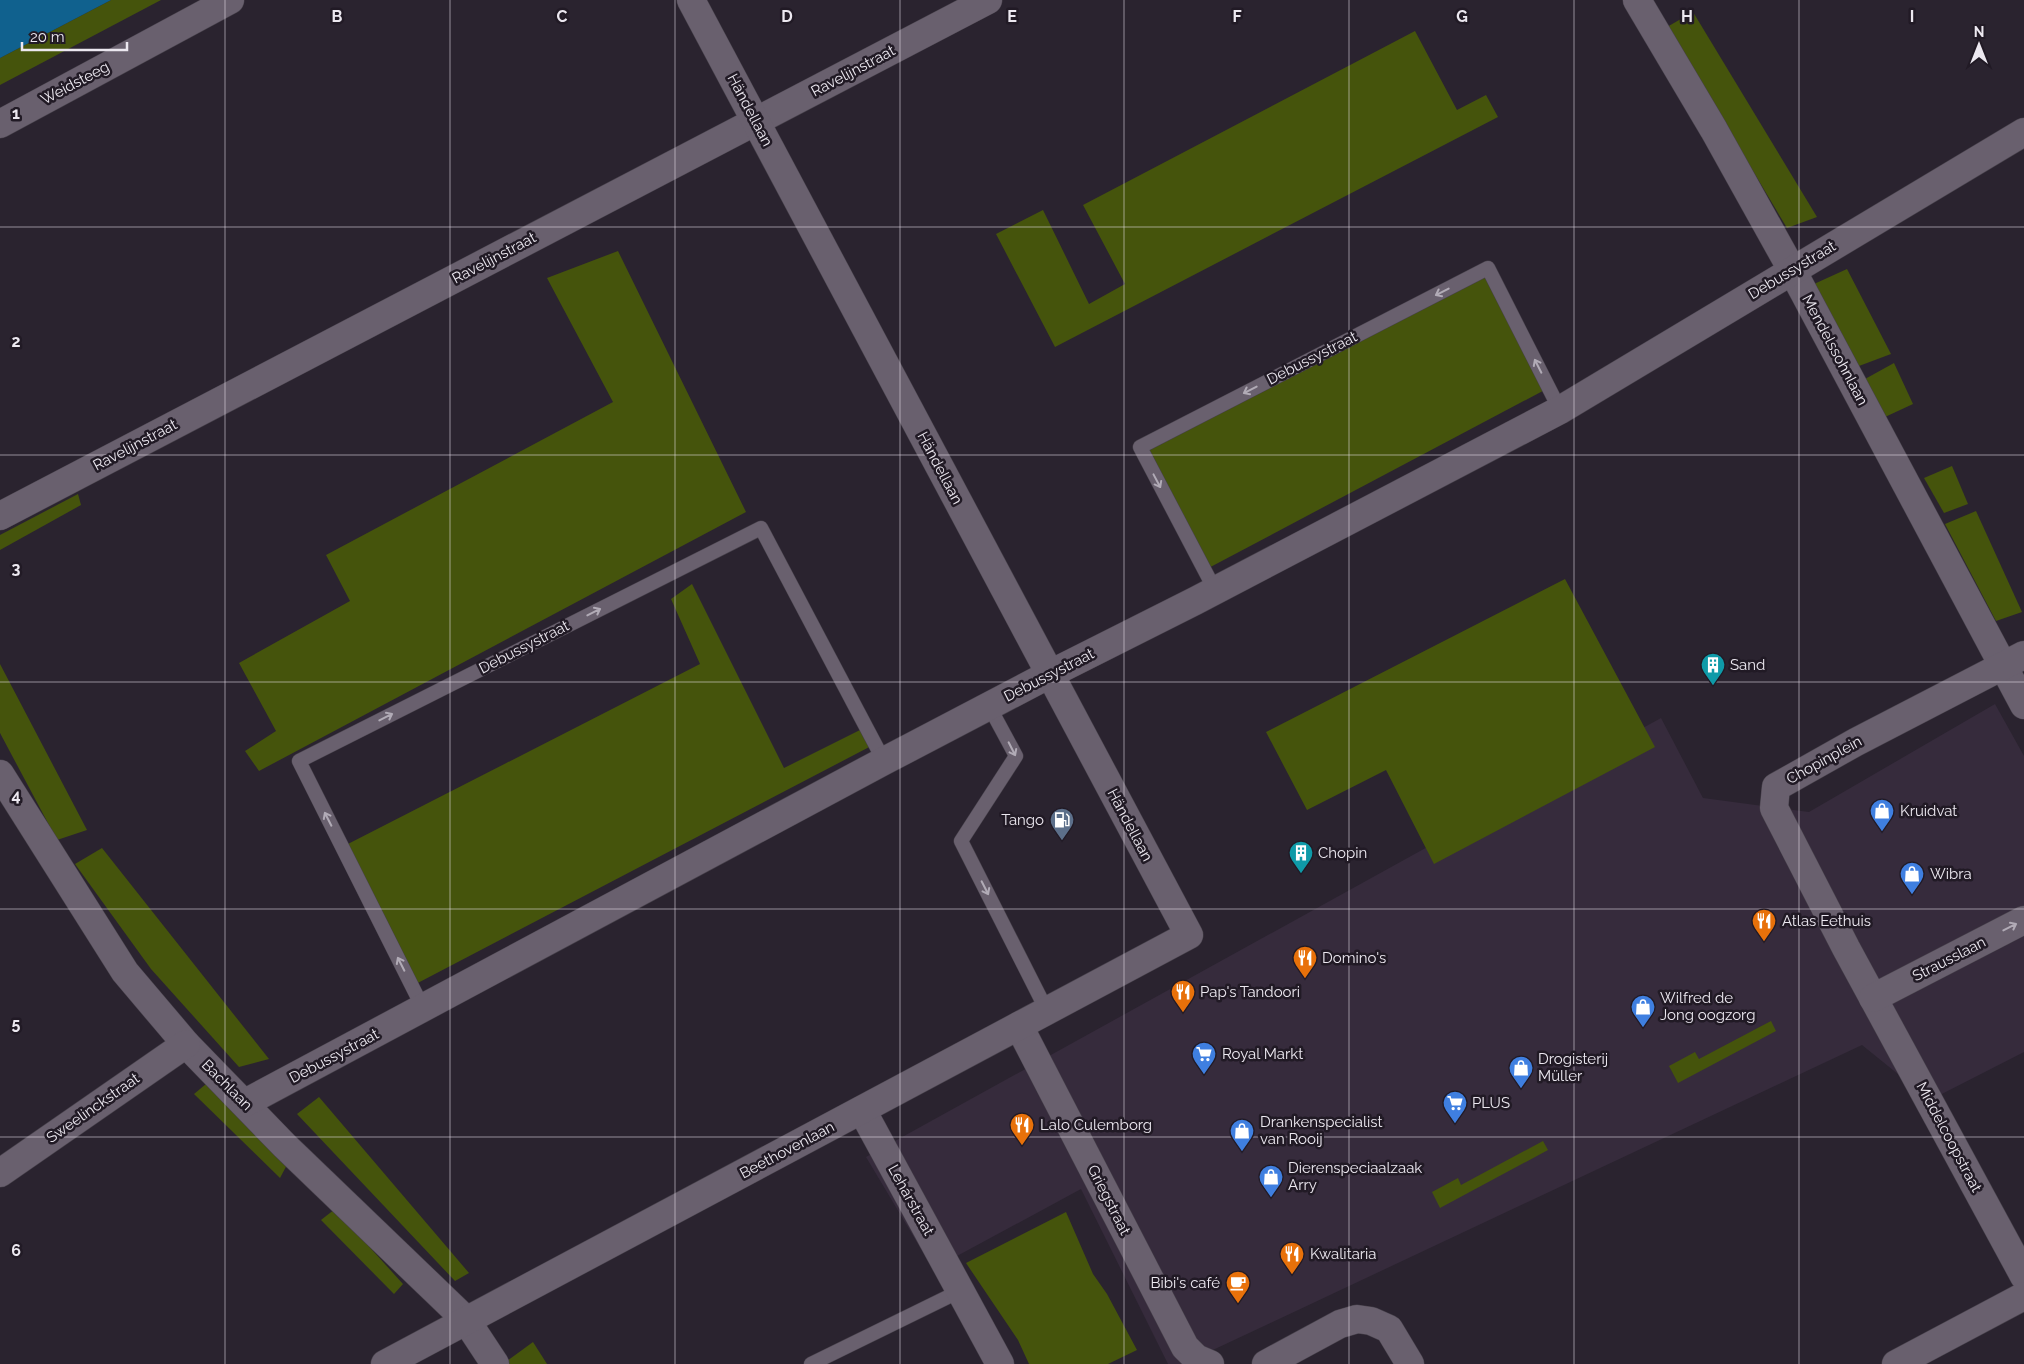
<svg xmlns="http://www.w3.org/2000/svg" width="2024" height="1364" font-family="Raleway,sans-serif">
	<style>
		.built { fill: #362b3c }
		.green { fill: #45540c }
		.water { fill: #10618e }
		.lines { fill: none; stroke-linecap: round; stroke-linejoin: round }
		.lane-casing { stroke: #47414b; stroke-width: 15 }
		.street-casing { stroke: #47414b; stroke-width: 29 }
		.lane { stroke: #69606e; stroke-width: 14 }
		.street { stroke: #69606e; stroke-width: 28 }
		.oneway { stroke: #b1abb6 }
		.grid { fill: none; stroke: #ece8f0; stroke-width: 1; stroke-opacity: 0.55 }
		.labels { text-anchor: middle; stroke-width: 5; stroke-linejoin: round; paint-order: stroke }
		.street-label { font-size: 15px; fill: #ece8f0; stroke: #211a25 }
		.poi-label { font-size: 15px; fill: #ece8f0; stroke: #211a25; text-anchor: start }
		.grid-label { font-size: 16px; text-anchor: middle; font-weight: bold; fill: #ece8f0; stroke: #211a25; stroke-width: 5; stroke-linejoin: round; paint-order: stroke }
	</style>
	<rect width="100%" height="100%" fill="#2a232f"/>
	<path class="built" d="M 1995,704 L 2024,756 L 2024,1052 L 1930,1100 L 1862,1045 L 1183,1364 L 1168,1364 L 1081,1189 L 933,1269 L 866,1157 L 1661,718 L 1703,798 L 1809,812 Z"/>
	<g class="green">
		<path d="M 111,0 L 161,0 L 0,85 L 0,58 Z"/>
		<path d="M 1693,12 L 1817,217 L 1787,228 L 1667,27 Z"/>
		<path d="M 1415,31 L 1457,110 L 1486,95 L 1498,117 L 1055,347 L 996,234 L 1043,210 L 1089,304 L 1125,284 L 1083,205 Z"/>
		<path d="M 618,251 L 746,512 L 259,771 L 245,751 L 276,731 L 239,663 L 350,601 L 326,555 L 613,402 L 547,278 Z"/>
		<path d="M 1488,268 L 1554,385 L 1201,572 L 1140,447 Z"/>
		<path d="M 1847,269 L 1891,354 L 1859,366 L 1814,284 Z"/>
		<path d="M 1894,363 L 1913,404 L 1885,417 L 1865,379 Z"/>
		<path d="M 1952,466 L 1968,504 L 1944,513 L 1924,478 Z"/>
		<path d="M 78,494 L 81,505 L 0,550 L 0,535 Z"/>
		<path d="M 1976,511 L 2022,612 L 1996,621 L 1945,524 Z"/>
		<path d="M 1565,579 L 1655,747 L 1434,864 L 1386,770 L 1307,810 L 1266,732 Z"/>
		<path d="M 692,584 L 784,768 L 866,727 L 875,744 L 412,986 L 342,847 L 700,664 L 671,599 Z"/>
		<path d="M 0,664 L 87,830 L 57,840 L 0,733 Z"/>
		<path d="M 102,848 L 269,1059 L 239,1067 L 151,969 L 75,864 Z"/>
		<path d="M 1771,1021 L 1776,1031 L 1678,1083 L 1669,1066 L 1695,1052 L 1699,1059 Z"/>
		<path d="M 206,1084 L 288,1163 L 280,1178 L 194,1094 Z"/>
		<path d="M 319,1097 L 469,1273 L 455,1281 L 297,1114 Z"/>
		<path d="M 1543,1141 L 1548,1150 L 1440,1208 L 1432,1192 L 1458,1178 L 1461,1185 Z"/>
		<path d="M 335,1209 L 403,1284 L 394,1294 L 321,1220 Z"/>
		<path d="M 1066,1212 L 1093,1274 L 1107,1294 L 1137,1350 L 1108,1364 L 1029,1364 L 1018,1340 L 966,1263 Z"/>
		<path d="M 533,1342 L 547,1364 L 503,1364 Z"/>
	</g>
	<path class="water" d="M 0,0 L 111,0 L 0,58 Z"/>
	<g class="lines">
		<defs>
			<g id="lane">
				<path d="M 1215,590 L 1140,447 L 1488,268 L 1560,410"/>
				<path d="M 989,706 L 1016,756 L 961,841 L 1047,1011"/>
				<path d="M 423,1008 L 299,761 L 761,528 L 884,761"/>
				<path d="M 811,1364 L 960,1291"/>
			</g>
			<g id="street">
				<path d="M 1637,0 L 1714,130 L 1792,270 L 2024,705"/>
				<path d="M 0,124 L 230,0"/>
				<path d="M 0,516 L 988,0"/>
				<path d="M 2024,655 L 1856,742 L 1776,787 L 1774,808 L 1846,948 L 2024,1276"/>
				<path d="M 0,774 L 125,972 L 186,1044 L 285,1146 L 466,1320 L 495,1364"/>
				<path d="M 1873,998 L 2024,920"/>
				<path d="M 1019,1026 L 1185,1347 L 1196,1358 L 1210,1364"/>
				<path d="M 245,1103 L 884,761 L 1050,674 L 1195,601 L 1560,410 L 2024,132"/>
				<path d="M 862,1110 L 1000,1364"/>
				<path d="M 0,1173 L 186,1044"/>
				<path d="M 385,1364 L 1189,935 L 691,0"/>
				<path d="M 1266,1364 L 1340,1324 L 1357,1319 L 1371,1321 L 1389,1329 L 1410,1364"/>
				<path d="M 1896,1364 L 2024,1296"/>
			</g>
		</defs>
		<use href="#lane" class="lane-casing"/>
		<use href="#street" class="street-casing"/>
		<use href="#lane" class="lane"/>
		<use href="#street" class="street"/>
	</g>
	<defs><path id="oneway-shaft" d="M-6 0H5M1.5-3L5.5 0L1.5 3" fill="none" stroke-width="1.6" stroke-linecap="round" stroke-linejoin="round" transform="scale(1.25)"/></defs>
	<g class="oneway">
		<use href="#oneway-shaft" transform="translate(1442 292) rotate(153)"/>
		<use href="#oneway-shaft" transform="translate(1538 366) rotate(-117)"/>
		<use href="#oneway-shaft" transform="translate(1250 390) rotate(153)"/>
		<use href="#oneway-shaft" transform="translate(1157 481) rotate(62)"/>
		<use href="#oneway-shaft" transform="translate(594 612) rotate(-27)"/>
		<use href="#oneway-shaft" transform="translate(386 717) rotate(-27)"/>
		<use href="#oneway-shaft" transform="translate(1012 749) rotate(63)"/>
		<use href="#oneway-shaft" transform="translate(328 819) rotate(-117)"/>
		<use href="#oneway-shaft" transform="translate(985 888) rotate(63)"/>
		<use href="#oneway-shaft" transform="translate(2010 927) rotate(-27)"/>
		<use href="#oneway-shaft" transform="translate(401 964) rotate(-117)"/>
	</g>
	<path class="grid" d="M 225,0 L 225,1364M 450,0 L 450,1364M 675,0 L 675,1364M 900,0 L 900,1364M 1124,0 L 1124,1364M 1349,0 L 1349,1364M 1574,0 L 1574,1364M 1799,0 L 1799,1364M 0,227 L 2024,227M 0,455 L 2024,455M 0,682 L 2024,682M 0,909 L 2024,909M 0,1137 L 2024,1137"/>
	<defs>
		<symbol id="building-pin" viewBox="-11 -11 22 30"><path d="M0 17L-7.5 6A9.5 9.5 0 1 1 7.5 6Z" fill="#0f9aa8" stroke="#211a25"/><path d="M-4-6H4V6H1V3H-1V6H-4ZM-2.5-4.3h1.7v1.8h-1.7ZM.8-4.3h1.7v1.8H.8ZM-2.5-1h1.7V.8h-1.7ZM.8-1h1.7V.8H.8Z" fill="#fff"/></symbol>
		<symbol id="shop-pin" viewBox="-11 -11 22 30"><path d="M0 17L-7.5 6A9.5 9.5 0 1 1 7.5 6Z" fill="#3f7fe0" stroke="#211a25"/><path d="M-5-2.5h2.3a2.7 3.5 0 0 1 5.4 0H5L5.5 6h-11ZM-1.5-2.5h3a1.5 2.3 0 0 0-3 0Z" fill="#fff"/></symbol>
		<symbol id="fuel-pin" viewBox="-11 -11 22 30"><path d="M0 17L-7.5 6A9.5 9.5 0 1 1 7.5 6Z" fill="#5c6f8a" stroke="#211a25"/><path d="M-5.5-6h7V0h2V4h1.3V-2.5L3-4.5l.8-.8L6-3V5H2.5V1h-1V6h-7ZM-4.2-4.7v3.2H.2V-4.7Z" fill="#fff"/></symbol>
		<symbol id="restaurant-pin" viewBox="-11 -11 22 30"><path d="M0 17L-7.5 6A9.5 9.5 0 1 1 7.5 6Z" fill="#e8710a" stroke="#211a25"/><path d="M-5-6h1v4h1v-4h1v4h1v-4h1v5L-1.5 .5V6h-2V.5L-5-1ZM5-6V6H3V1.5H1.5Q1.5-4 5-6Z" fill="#fff"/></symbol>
		<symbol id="supermarket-pin" viewBox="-11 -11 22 30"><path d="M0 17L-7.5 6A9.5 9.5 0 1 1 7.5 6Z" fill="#3f7fe0" stroke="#211a25"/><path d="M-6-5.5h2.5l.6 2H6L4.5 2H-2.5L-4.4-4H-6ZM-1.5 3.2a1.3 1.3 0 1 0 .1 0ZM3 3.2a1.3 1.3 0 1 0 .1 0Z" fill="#fff"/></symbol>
		<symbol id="cafe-pin" viewBox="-11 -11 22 30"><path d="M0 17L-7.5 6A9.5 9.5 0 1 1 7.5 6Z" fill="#e8710a" stroke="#211a25"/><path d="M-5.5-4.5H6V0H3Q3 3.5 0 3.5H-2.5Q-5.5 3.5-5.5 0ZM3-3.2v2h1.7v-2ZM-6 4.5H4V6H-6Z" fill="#fff"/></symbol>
	</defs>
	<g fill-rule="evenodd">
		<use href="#building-pin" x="1699" y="651" width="28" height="38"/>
		<use href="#shop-pin" x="1868" y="797" width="28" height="38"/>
		<use href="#fuel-pin" x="1048" y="806" width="28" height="38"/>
		<use href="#building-pin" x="1287" y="839" width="28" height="38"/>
		<use href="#shop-pin" x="1898" y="860" width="28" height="38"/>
		<use href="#restaurant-pin" x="1750" y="907" width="28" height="38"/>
		<use href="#restaurant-pin" x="1291" y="944" width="28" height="38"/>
		<use href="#restaurant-pin" x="1169" y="978" width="28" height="38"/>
		<use href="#shop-pin" x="1629" y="993" width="28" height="38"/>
		<use href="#supermarket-pin" x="1190" y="1040" width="28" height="38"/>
		<use href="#shop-pin" x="1507" y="1054" width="28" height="38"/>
		<use href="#supermarket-pin" x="1441" y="1089" width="28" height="38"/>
		<use href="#restaurant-pin" x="1008" y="1111" width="28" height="38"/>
		<use href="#shop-pin" x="1228" y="1117" width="28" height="38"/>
		<use href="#shop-pin" x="1257" y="1163" width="28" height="38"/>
		<use href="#restaurant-pin" x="1278" y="1240" width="28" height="38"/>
		<use href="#cafe-pin" x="1224" y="1269" width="28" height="38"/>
	</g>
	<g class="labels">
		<g class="street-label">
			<text transform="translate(853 71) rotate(-28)" y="5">Ravelijnstraat</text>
			<text transform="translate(75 83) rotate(-28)" y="5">Weidsteeg</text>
			<text transform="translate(750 110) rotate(62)" y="5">Händellaan</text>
			<text transform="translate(494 258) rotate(-28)" y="5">Ravelijnstraat</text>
			<text transform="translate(1792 270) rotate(-31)" y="5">Debussystraat</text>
			<text transform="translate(1835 350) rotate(62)" y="5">Mendelssohnlaan</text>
			<text transform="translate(1312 358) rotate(-27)" y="5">Debussystraat</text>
			<text transform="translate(135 445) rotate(-28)" y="5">Ravelijnstraat</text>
			<text transform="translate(940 468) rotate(62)" y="5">Händellaan</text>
			<text transform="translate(524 647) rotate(-27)" y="5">Debussystraat</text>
			<text transform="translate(1049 675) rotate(-27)" y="5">Debussystraat</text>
			<text transform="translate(1824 760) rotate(-29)" y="5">Chopinplein</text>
			<text transform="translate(1130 825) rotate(62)" y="5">Händellaan</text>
			<text transform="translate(1949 959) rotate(-27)" y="5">Strausslaan</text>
			<text transform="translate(334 1056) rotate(-28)" y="5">Debussystraat</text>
			<text transform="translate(227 1085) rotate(45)" y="5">Bachlaan</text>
			<text transform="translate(93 1108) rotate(-35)" y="5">Sweelinckstraat</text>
			<text transform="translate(1949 1137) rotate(62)" y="5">Middelcoopstraat</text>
			<text transform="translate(787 1150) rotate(-28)" y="5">Beethovenlaan</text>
			<text transform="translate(911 1200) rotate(61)" y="5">Lehárstraat</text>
			<text transform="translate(1109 1200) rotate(63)" y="5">Griegstraat</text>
		</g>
		<g class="poi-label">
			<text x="1730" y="670">Sand</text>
			<text x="1900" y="816">Kruidvat</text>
			<text x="1044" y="825" text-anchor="end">Tango</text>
			<text x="1318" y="858">Chopin</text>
			<text x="1930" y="879">Wibra</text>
			<text x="1782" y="926">Atlas Eethuis</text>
			<text x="1322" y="963">Domino's</text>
			<text x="1200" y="997">Pap's Tandoori</text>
			<text x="1660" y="1003">Wilfred de<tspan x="1660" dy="17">Jong oogzorg</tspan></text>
			<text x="1222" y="1059">Royal Markt</text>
			<text x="1538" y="1064">Drogisterij<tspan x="1538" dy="17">Müller</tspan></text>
			<text x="1472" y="1108">PLUS</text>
			<text x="1260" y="1127">Drankenspecialist<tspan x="1260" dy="17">van Rooij</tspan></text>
			<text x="1040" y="1130">Lalo Culemborg</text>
			<text x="1288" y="1173">Dierenspeciaalzaak<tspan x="1288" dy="17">Arry</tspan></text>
			<text x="1310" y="1259">Kwalitaria</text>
			<text x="1220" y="1288" text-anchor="end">Bibi's café</text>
		</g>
	</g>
	<g class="grid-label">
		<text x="337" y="22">B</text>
		<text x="562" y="22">C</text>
		<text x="787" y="22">D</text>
		<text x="1012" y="22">E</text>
		<text x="1237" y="22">F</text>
		<text x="1462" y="22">G</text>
		<text x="1687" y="22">H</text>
		<text x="1912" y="22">I</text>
		<text x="16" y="119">1</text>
		<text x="16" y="347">2</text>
		<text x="16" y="574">3</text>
		<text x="16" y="801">4</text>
		<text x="16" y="1029">5</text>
		<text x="16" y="1256">6</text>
	</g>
	<g transform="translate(1979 45)" stroke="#211a25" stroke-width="4" paint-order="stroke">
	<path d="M0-4L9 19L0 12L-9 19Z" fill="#ece8f0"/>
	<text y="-8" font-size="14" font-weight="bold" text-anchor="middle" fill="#ece8f0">N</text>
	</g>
	<path d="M22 42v8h105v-8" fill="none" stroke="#ece8f0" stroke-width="2.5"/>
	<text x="30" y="42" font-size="15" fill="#ece8f0" stroke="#211a25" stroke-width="4" paint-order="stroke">20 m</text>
</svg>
